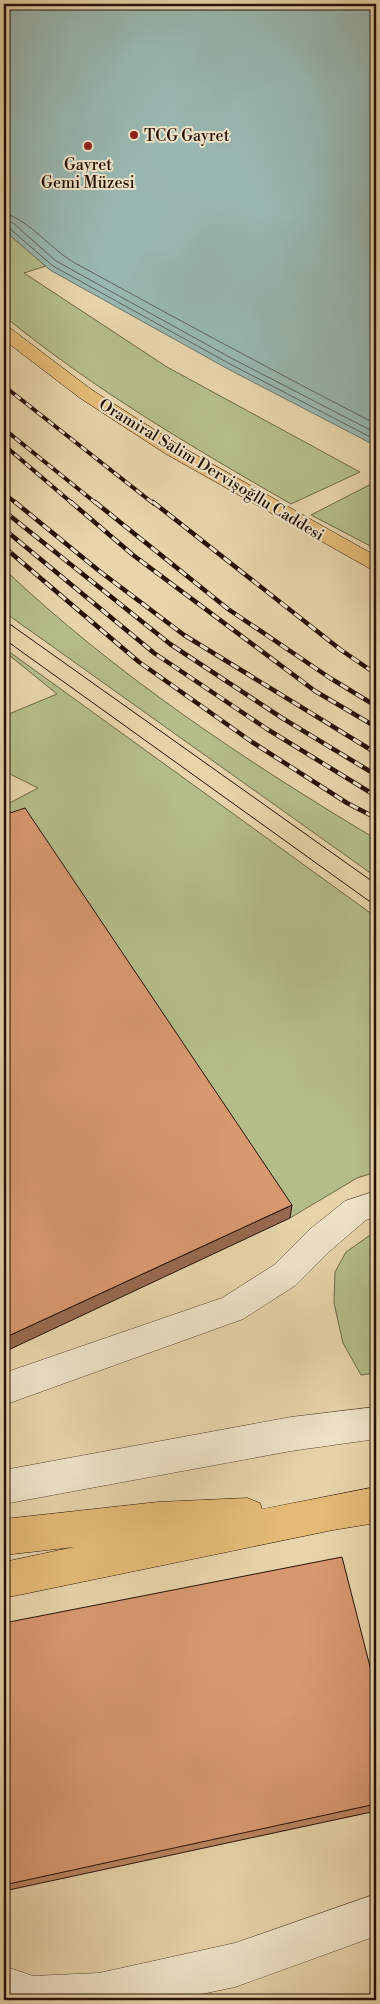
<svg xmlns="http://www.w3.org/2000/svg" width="380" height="2004" font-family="'Libre Bodoni',serif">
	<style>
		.green { fill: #b4bd8a; stroke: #6d6748 }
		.water { fill: #98b7b0; stroke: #6a756c }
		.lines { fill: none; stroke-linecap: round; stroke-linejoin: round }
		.shore { stroke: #5f645b; stroke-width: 1 }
		.minor-casing { stroke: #56422f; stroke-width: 1 }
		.major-casing { stroke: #261106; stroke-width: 1 }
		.minor { fill: #efe3c8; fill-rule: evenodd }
		.major { fill: #e4ba76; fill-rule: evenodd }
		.tram { stroke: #261106; stroke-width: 1 }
		.rail-far1-casing { stroke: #261106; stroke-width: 4 }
		.rail-casing { stroke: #261106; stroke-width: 4.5 }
		.rail-far1 { stroke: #efe3c8; stroke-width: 2.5; stroke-dasharray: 7; stroke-linecap: butt }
		.rail { stroke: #efe3c8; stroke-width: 3; stroke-dasharray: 9; stroke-linecap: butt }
		.wall { fill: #ba8360; stroke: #261106 }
		.shaded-wall { fill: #976a4e; stroke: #261106 }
		.building { fill: #d89870; stroke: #261106 }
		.poi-dot { fill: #8f2418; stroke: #efe3c8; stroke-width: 2 }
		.labels { text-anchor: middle; stroke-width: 4; stroke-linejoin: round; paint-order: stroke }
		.far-poi-label { font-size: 16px; fill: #261106; stroke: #efe3c8; text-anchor: start }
		.far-street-label { font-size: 16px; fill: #261106; stroke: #efe3c8 }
	</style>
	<rect width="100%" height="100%" fill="#e7d4ab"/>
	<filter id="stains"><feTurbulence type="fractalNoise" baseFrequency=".004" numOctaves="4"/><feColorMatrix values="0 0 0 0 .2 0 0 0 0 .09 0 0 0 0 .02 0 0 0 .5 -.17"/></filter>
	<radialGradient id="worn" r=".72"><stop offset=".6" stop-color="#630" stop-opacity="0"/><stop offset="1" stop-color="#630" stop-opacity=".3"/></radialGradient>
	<g class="green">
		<path d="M 4,230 L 46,266 L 24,273 L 167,367 L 360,472 L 291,504 C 192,447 93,389 4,316 L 4,263 L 6,262 L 4,260 Z"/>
		<path d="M 375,482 L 376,549 L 311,515 Z"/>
		<path d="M 4,569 C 116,675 244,760 376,839 L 376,877 L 4,612 Z"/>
		<path d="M 4,648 L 376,917 L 376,1172 L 357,1178 L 290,1218 L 27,823 L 4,808 L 4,806 L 38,788 L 4,771 L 4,716 L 57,694 L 4,651 Z"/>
		<path d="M 376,1231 L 376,1373 L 361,1375 L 343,1343 L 334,1303 L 335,1272 L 346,1252 Z"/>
	</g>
	<path class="water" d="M 4,4 L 376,4 L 376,446 L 228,369 L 50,270 L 4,230 Z"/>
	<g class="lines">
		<g class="shore">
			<path d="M 4,213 C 31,221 50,249 75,263 C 175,318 275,372 376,424"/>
			<path d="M 4,220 L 13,223 L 56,261 L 233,359 L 376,433"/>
			<path d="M 4,227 L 9,228 L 53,266 L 230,364 L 376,440"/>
		</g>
		<defs>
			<g id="minor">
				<path d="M 376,1191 L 376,1217 L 366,1220 L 331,1250 L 296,1285 L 243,1319 L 4,1405 L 4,1373 L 222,1298 L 274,1265 L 309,1230 L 345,1201 Z"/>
				<path d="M 376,1407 L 376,1439 L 291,1451 L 4,1504 L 4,1470 L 291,1417 Z"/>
				<path d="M 376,1894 L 376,1936 L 235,1987 L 173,2000 L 4,2000 L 4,1966 L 33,1976 L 99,1973 L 235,1943 Z"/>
			</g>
			<g id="major">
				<path d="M 4,327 L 10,328 L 92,390 L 180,446 L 376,556 L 376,570 L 369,568 L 166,454 L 80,398 L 4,340 Z"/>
				<path d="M 376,1487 L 376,1523 L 333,1530 L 4,1598 L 4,1562 L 74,1547 L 4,1555 L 4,1519 L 158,1502 L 247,1498 L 260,1503 L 262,1509 Z"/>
			</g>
		</defs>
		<use href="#minor" class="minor-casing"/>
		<use href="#major" class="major-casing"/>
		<use href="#minor" class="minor"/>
		<use href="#major" class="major"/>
		<g class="tram">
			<path d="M 4,620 L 376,884"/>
			<path d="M 4,639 L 376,906"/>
		</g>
		<defs>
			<g id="rail-far1">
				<path d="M 4,386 L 154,504"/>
				<path d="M 4,429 L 97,504"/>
				<path d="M 4,445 L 73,504"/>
				<path d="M 4,493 L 17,504"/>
			</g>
			<g id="rail">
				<path d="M 15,502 L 98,570 L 184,635 L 376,753"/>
				<path d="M 71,502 L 133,555 L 315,691 L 376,727"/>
				<path d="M 95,502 L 228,609 L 330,678 L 376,706"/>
				<path d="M 153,502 L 341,650 L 376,674"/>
				<path d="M 4,511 L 170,644 L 282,718 L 376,775"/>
				<path d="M 4,529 L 154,653 L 267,729 L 376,796"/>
				<path d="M 4,547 L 139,662 L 252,742 L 347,803 L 376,818"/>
			</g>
		</defs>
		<use href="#rail-far1" class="rail-far1-casing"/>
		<use href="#rail" class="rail-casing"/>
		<use href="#rail-far1" class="rail-far1"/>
		<use href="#rail" class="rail"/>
	</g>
	<path class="wall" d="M 4,1623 L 376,1690 L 376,1811 L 4,1891 Z"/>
	<g class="shaded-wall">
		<path d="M 4,252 L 5,252 L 6,262 L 4,263 Z"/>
		<path d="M 292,1205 L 290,1218 L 4,1352 L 4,1338 Z"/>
	</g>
	<g class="building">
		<path d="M 25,808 L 292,1205 L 4,1338 L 4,815 Z"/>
		<path d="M 342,1557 L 376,1690 L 376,1804 L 4,1885 L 4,1623 Z"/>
	</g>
	<g class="poi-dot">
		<circle cx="134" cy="135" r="5"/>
		<circle cx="88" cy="146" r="5"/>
	</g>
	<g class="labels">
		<g class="far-poi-label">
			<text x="144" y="141">TCG Gayret</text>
			<text x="88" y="170" text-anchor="middle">Gayret<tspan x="88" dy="18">Gemi Müzesi</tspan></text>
		</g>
		<g class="far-street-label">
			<text transform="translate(212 469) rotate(31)" y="6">Oramiral Salim Dervişoğllu Caddesi</text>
		</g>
	</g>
	<rect width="380" height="2004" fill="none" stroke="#e7d4ab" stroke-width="20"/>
	<rect x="5" y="5" width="370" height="1994" fill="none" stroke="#261106" stroke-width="2.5"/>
	<rect x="10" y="10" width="360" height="1984" fill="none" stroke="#261106"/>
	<rect width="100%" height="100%" filter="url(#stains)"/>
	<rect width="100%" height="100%" fill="url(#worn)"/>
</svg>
